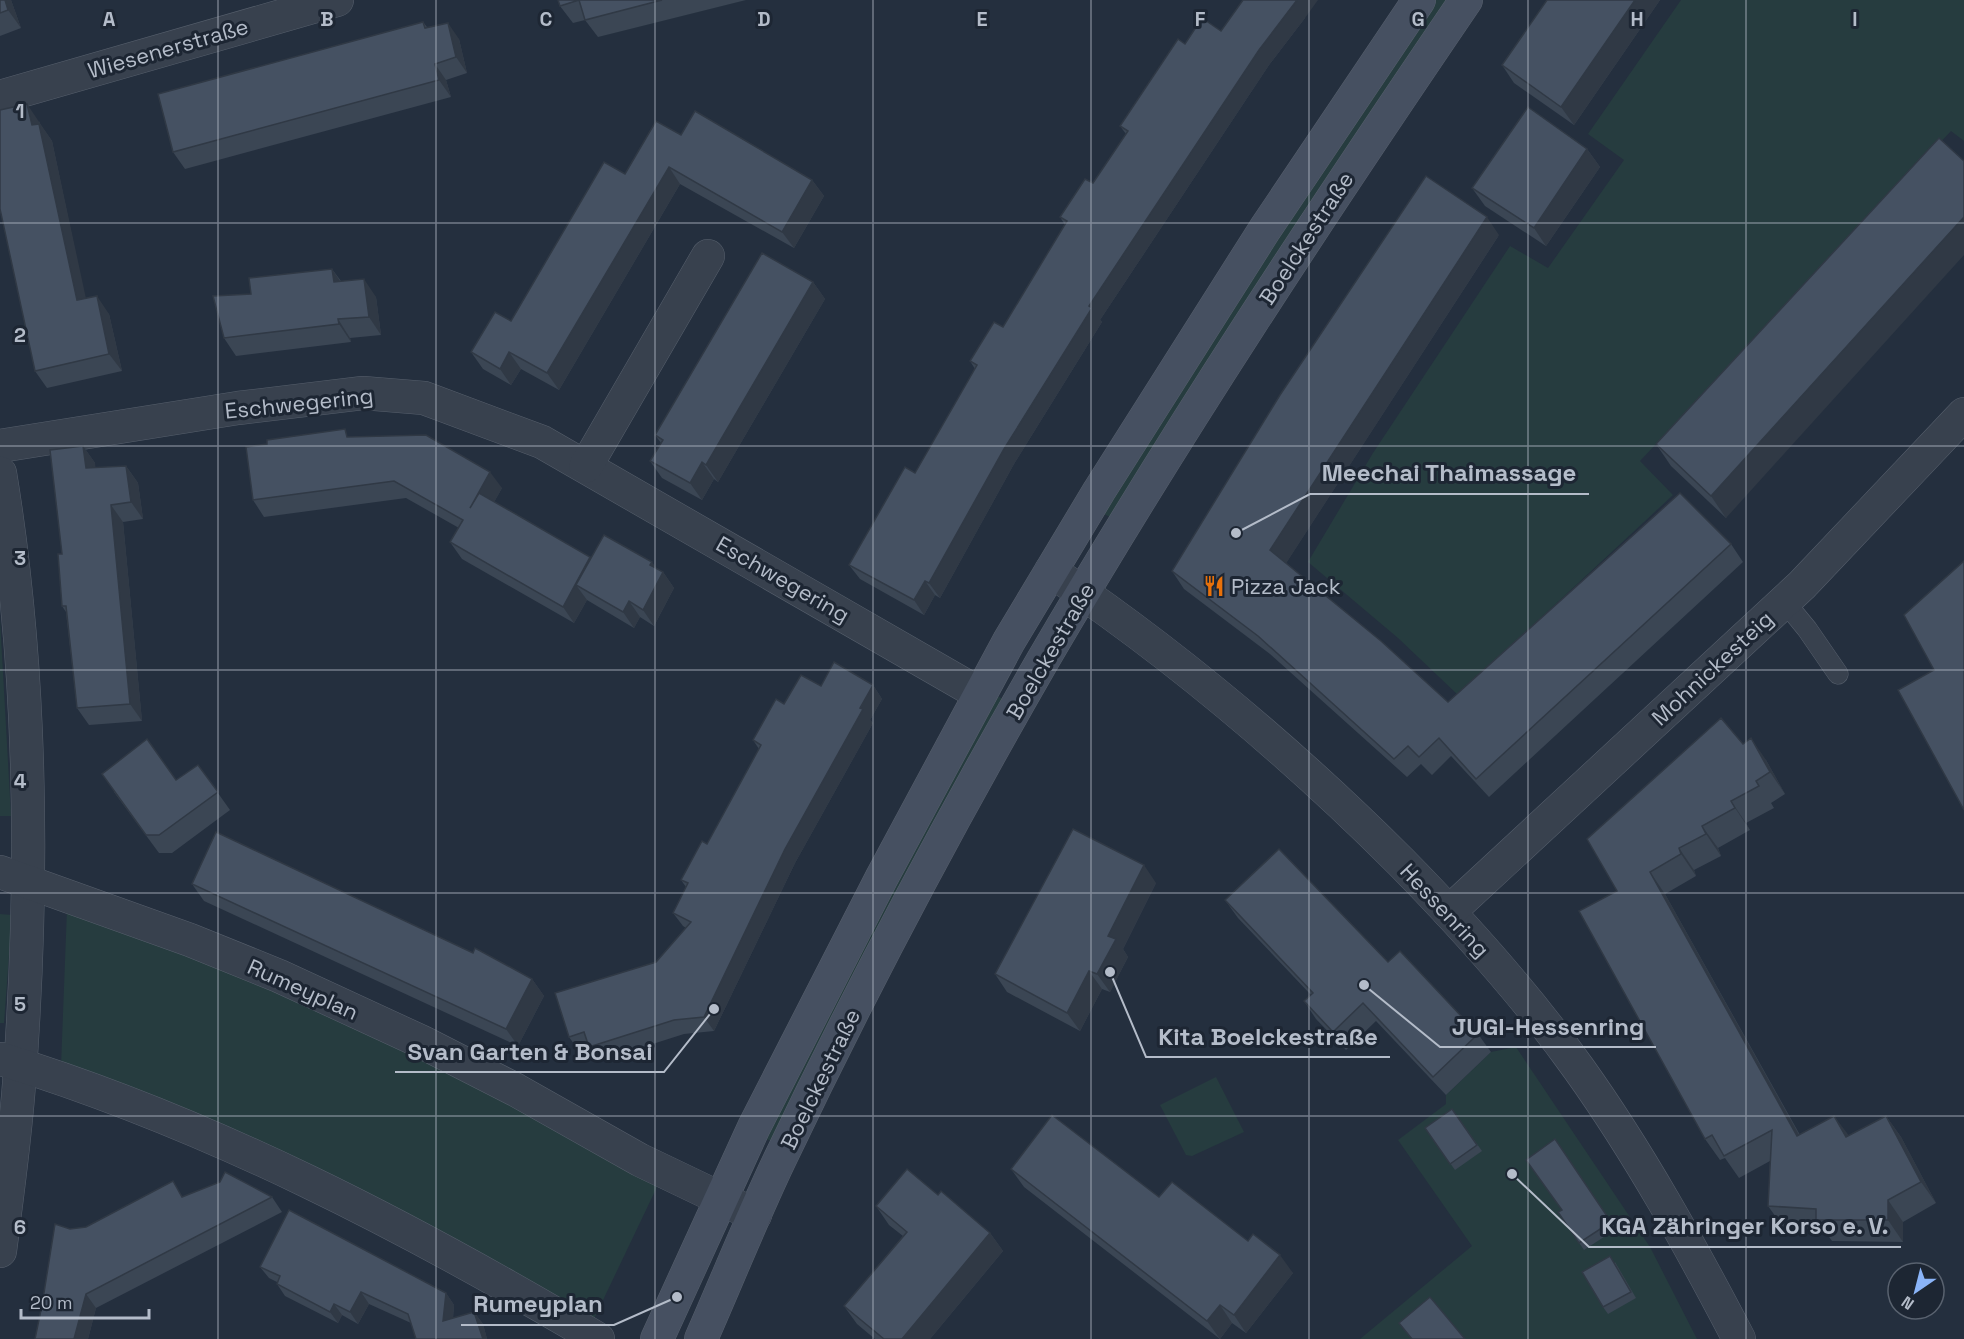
<svg xmlns="http://www.w3.org/2000/svg" width="1964" height="1339" font-family="'Space Grotesk',sans-serif">
	<style>
		.green { fill: #263c3f }
		.lines { fill: none; stroke-linecap: round; stroke-linejoin: round }
		.lane-casing { stroke: #565f6c; stroke-width: 21 }
		.street-casing { stroke: #565f6c; stroke-width: 34 }
		.secondary-casing { stroke: #565f6c; stroke-width: 34 }
		.lane { stroke: #38414e; stroke-width: 20 }
		.street { stroke: #38414e; stroke-width: 33 }
		.secondary { stroke: #465061; stroke-width: 33 }
		.wall { fill: #3b4654 }
		.shaded-wall { fill: #303945 }
		.building { fill: #455162; stroke: #303945; stroke-width: 1.5 }
		.grid { fill: none; stroke: #b4bcc9; stroke-width: 1.5; stroke-opacity: 0.55 }
		.labels { text-anchor: middle; stroke-width: 6; stroke-linejoin: round; paint-order: stroke }
		.street-label { font-size: 22px; fill: #b4bcc9; stroke: #1d2633 }
		.poi-label { font-size: 22px; fill: #b4bcc9; stroke: #1d2633; text-anchor: start }
		.grid-label { font-size: 20px; text-anchor: middle; font-weight: bold; fill: #b4bcc9; stroke: #1d2633; stroke-width: 6; stroke-linejoin: round; paint-order: stroke }
		.leader { fill: none; stroke: #b4bcc9; stroke-width: 2 }
		.callout-dot { fill: #b4bcc9; stroke: #1d2633; stroke-width: 2 }
		.callout-label { font-size: 24px; text-anchor: middle; font-weight: bold; fill: #b4bcc9; stroke: #1d2633; stroke-width: 6; stroke-linejoin: round; paint-order: stroke }
	</style>
	<rect width="100%" height="100%" fill="#242f3e"/>
	<g class="green">
		<path d="M 1433,0 L 1451,0 L 1112,518 L 1098,511 Z"/>
		<path d="M 1681,0 L 1964,0 L 1964,141 L 1951,131 L 1640,461 L 1673,495 L 1458,695 L 1398,638 L 1308,562 L 1373,453 L 1510,246 L 1548,268 L 1624,160 L 1588,134 Z"/>
		<path d="M 0,619 L 11,816 L 0,816 Z"/>
		<path d="M 990,692 L 1003,699 L 775,1143 L 762,1137 Z"/>
		<path d="M 67,909 C 125,931 183,952 240,976 C 384,1035 524,1106 657,1187 L 594,1319 L 61,1066 Z"/>
		<path d="M 0,914 L 12,915 L 4,1023 L 0,1023 Z"/>
		<path d="M 1516,1047 L 1650,1247 L 1697,1339 L 1360,1339 L 1472,1246 L 1398,1140 L 1446,1104 L 1446,1095 L 1491,1052 Z"/>
		<path d="M 1216,1077 L 1244,1132 L 1192,1156 L 1186,1155 L 1160,1105 Z"/>
	</g>
	<g class="lines">
		<defs>
			<path id="lane" d="M 1784,601 L 1807,629 L 1838,674"/>
			<g id="street">
				<path d="M 0,97 L 337,0"/>
				<path d="M 0,446 L 238,408 L 363,393 L 424,398 L 542,442 L 980,694"/>
				<path d="M 586,466 L 708,256"/>
				<path d="M 0,473 C 33,674 34,882 19,1084 C 15,1140 7,1196 0,1251"/>
				<path d="M 1051,571 C 1178,657 1292,753 1401,862 C 1464,926 1526,995 1579,1069 C 1639,1153 1691,1247 1739,1339"/>
				<path d="M 0,872 L 190,940 L 279,976 L 422,1042 L 516,1090 L 640,1160 L 755,1215"/>
				<path d="M 1449,912 L 1802,585 L 1964,414"/>
				<path d="M 1,1059 C 212,1124 409,1227 598,1339"/>
			</g>
			<g id="secondary">
				<path d="M 657,1339 L 754,1127 L 882,877 L 1009,641 L 1099,491 L 1265,229 L 1419,0"/>
				<path d="M 701,1339 C 727,1280 751,1220 779,1161 C 860,991 949,823 1043,660 C 1175,434 1319,216 1466,0"/>
			</g>
		</defs>
		<use href="#lane" class="lane-casing"/>
		<use href="#street" class="street-casing"/>
		<use href="#secondary" class="secondary-casing"/>
		<use href="#lane" class="lane"/>
		<use href="#street" class="street"/>
		<use href="#secondary" class="secondary"/>
	</g>
	<g class="wall">
		<path d="M 0,0 L 11,0 L 21,28 L 0,36 Z"/>
		<path d="M 558,0 L 746,0 L 598,37 L 585,20 L 573,23 L 560,6 Z"/>
		<path d="M 1547,0 L 1660,0 L 1574,125 L 1514,83 L 1502,65 Z"/>
		<path d="M 1305,18 L 1269,65 L 1100,320 L 1102,322 L 1014,464 L 940,598 L 935,595 L 924,615 L 860,579 L 849,565 L 915,473 L 975,369 L 970,361 L 1003,327 L 1065,225 L 1060,217 L 1093,183 L 1126,134 L 1120,126 L 1185,44 L 1221,31 Z"/>
		<path d="M 423,22 L 427,27 L 459,39 L 467,73 L 446,80 L 451,97 L 185,169 L 173,152 Z"/>
		<path d="M 39,121 L 40,124 L 52,141 L 85,298 L 109,314 L 122,371 L 47,388 L 35,371 Z"/>
		<path d="M 681,135 L 812,180 L 824,196 L 794,248 L 680,184 L 559,390 L 521,369 L 511,385 L 483,369 L 471,352 L 511,321 L 625,174 Z"/>
		<path d="M 1939,138 L 1726,518 L 1671,466 L 1656,444 Z"/>
		<path d="M 1587,149 L 1600,167 L 1546,246 L 1485,206 L 1472,188 Z"/>
		<path d="M 1499,235 L 1286,563 L 1448,702 L 1731,544 L 1743,562 L 1489,797 L 1451,756 L 1432,775 L 1421,764 L 1407,777 L 1270,654 L 1184,589 L 1172,571 Z"/>
		<path d="M 332,269 L 341,281 L 376,297 L 381,335 L 350,338 L 351,342 L 236,356 L 224,338 L 251,294 Z"/>
		<path d="M 813,282 L 825,299 L 718,482 L 714,479 L 702,500 L 662,478 L 650,461 L 661,443 L 655,435 Z"/>
		<path d="M 351,437 L 502,488 L 494,502 L 591,558 L 657,569 L 663,572 L 674,588 L 654,626 L 640,617 L 634,628 L 587,600 L 574,623 L 462,559 L 450,542 L 459,528 L 406,498 L 264,517 L 253,500 L 267,444 Z"/>
		<path d="M 83,446 L 95,463 L 95,468 L 126,466 L 138,483 L 143,519 L 123,522 L 142,721 L 89,725 L 77,708 L 66,612 L 62,606 Z"/>
		<path d="M 873,685 L 882,699 L 870,720 L 873,723 L 795,863 L 714,1031 L 684,1034 L 599,1061 L 590,1047 L 579,1051 L 569,1037 L 656,962 L 686,928 L 683,926 L 673,913 L 686,887 L 681,880 L 707,844 L 759,749 L 753,740 L 784,704 L 821,686 Z"/>
		<path d="M 1743,744 L 1766,760 L 1785,794 L 1771,803 L 1774,808 L 1746,823 L 1750,830 L 1718,848 L 1721,856 L 1694,870 L 1696,876 L 1665,894 L 1800,1135 L 1848,1136 L 1886,1116 L 1901,1137 L 1936,1203 L 1903,1222 L 1903,1242 L 1832,1241 L 1824,1230 L 1783,1227 L 1768,1206 L 1770,1161 L 1739,1178 L 1725,1158 L 1720,1160 L 1705,1139 L 1617,891 Z"/>
		<path d="M 198,765 L 230,810 L 172,853 L 159,853 L 114,792 L 176,780 Z"/>
		<path d="M 1156,883 L 1123,949 L 1128,957 L 1110,992 L 1102,989 L 1080,1031 L 1007,992 L 995,974 Z"/>
		<path d="M 192,884 L 473,953 L 532,979 L 544,996 L 518,1046 L 204,901 Z"/>
		<path d="M 1225,900 L 1388,962 L 1478,1034 L 1491,1052 L 1446,1095 L 1376,1021 L 1346,1050 L 1316,1019 L 1304,1001 L 1311,995 L 1238,918 Z"/>
		<path d="M 1452,1109 L 1482,1151 L 1455,1170 L 1425,1128 Z"/>
		<path d="M 1555,1139 L 1616,1229 L 1584,1250 L 1558,1212 L 1562,1210 Z"/>
		<path d="M 1011,1169 L 1159,1197 L 1248,1241 L 1293,1273 L 1246,1333 L 1232,1323 L 1220,1339 L 1024,1187 Z"/>
		<path d="M 938,1195 L 990,1233 L 1003,1251 L 930,1339 L 875,1339 L 857,1324 L 844,1306 L 903,1236 L 889,1225 L 876,1206 Z"/>
		<path d="M 183,1196 L 272,1197 L 282,1212 L 96,1308 L 88,1339 L 35,1339 L 70,1229 L 86,1227 Z"/>
		<path d="M 1615,1262 L 1636,1298 L 1608,1314 L 1603,1307 Z"/>
		<path d="M 260,1267 L 446,1293 L 454,1305 L 453,1318 L 474,1312 L 483,1324 L 487,1339 L 416,1339 L 411,1323 L 369,1304 L 358,1324 L 342,1315 L 338,1323 L 285,1296 L 277,1284 L 277,1282 L 269,1278 Z"/>
	</g>
	<g class="shaded-wall">
		<path d="M 5,0 L 11,0 L 21,28 L 8,10 Z"/>
		<path d="M 1297,0 L 1318,0 L 1305,18 L 1269,65 L 1100,320 L 1102,322 L 1014,464 L 940,598 L 929,583 L 1004,449 L 1089,306 L 1259,50 Z"/>
		<path d="M 1635,0 L 1660,0 L 1574,125 L 1561,107 Z"/>
		<path d="M 448,23 L 459,39 L 467,73 L 456,57 Z"/>
		<path d="M 435,64 L 446,80 L 451,97 L 439,80 Z"/>
		<path d="M 27,104 L 52,141 L 90,317 L 77,300 Z"/>
		<path d="M 1587,149 L 1600,167 L 1546,246 L 1534,228 Z"/>
		<path d="M 669,167 L 680,184 L 559,390 L 547,373 Z"/>
		<path d="M 812,180 L 824,196 L 794,248 L 782,232 Z"/>
		<path d="M 1487,217 L 1499,235 L 1283,568 L 1270,550 Z"/>
		<path d="M 1964,217 L 1964,255 L 1726,518 L 1711,496 Z"/>
		<path d="M 332,269 L 344,287 L 334,282 Z"/>
		<path d="M 364,279 L 376,297 L 381,335 L 369,317 Z"/>
		<path d="M 813,282 L 825,299 L 718,482 L 706,465 Z"/>
		<path d="M 97,296 L 109,314 L 122,371 L 109,354 Z"/>
		<path d="M 338,319 L 350,338 L 351,342 L 339,324 Z"/>
		<path d="M 509,352 L 521,369 L 511,385 L 500,369 Z"/>
		<path d="M 83,446 L 95,463 L 98,485 L 86,468 Z"/>
		<path d="M 702,462 L 714,479 L 702,500 L 690,483 Z"/>
		<path d="M 126,466 L 138,483 L 143,519 L 131,502 Z"/>
		<path d="M 490,472 L 502,488 L 482,524 L 470,508 Z"/>
		<path d="M 111,505 L 123,522 L 142,721 L 130,704 Z"/>
		<path d="M 590,557 L 602,573 L 576,585 L 587,600 L 574,623 L 563,607 Z"/>
		<path d="M 652,562 L 661,575 L 663,572 L 674,588 L 654,626 L 643,610 L 650,565 Z"/>
		<path d="M 925,581 L 935,595 L 924,615 L 914,600 Z"/>
		<path d="M 629,601 L 640,617 L 634,628 L 623,612 Z"/>
		<path d="M 873,685 L 882,699 L 870,720 L 873,723 L 795,863 L 714,1031 L 704,1017 L 785,849 Z"/>
		<path d="M 1751,738 L 1766,760 L 1785,794 L 1770,772 Z"/>
		<path d="M 1731,801 L 1746,823 L 1750,830 L 1735,808 Z"/>
		<path d="M 1702,826 L 1718,848 L 1721,856 L 1706,834 Z"/>
		<path d="M 1679,848 L 1694,870 L 1696,876 L 1681,854 Z"/>
		<path d="M 1144,865 L 1156,883 L 1123,949 L 1128,957 L 1110,992 L 1097,974 L 1108,936 Z"/>
		<path d="M 1650,872 L 1665,894 L 1812,1158 L 1797,1136 Z"/>
		<path d="M 1089,971 L 1102,989 L 1080,1031 L 1067,1013 Z"/>
		<path d="M 532,979 L 544,996 L 518,1046 L 506,1029 Z"/>
		<path d="M 1834,1116 L 1850,1137 L 1846,1137 Z"/>
		<path d="M 1886,1116 L 1901,1137 L 1936,1203 L 1921,1182 Z"/>
		<path d="M 1888,1200 L 1903,1222 L 1903,1242 L 1888,1220 Z"/>
		<path d="M 990,1233 L 1003,1251 L 930,1339 L 902,1339 Z"/>
		<path d="M 1280,1255 L 1293,1273 L 1246,1333 L 1234,1315 Z"/>
		<path d="M 361,1292 L 369,1304 L 358,1324 L 350,1312 Z"/>
		<path d="M 446,1293 L 454,1305 L 452,1332 L 443,1321 Z"/>
		<path d="M 86,1294 L 96,1308 L 88,1339 L 74,1339 Z"/>
		<path d="M 334,1304 L 342,1315 L 338,1323 L 330,1312 Z"/>
		<path d="M 1220,1305 L 1232,1323 L 1220,1339 L 1207,1321 Z"/>
		<path d="M 474,1312 L 483,1324 L 487,1339 L 483,1339 Z"/>
	</g>
	<g class="building">
		<path d="M 0,0 L 5,0 L 8,10 L 0,13 Z"/>
		<path d="M 558,0 L 579,0 L 560,6 Z"/>
		<path d="M 579,0 L 662,0 L 585,20 Z"/>
		<path d="M 1243,0 L 1297,0 L 1259,50 L 1089,306 L 1092,308 L 1004,449 L 929,583 L 925,581 L 914,600 L 849,565 L 905,467 L 915,473 L 977,365 L 970,361 L 994,322 L 1003,327 L 1067,221 L 1060,217 L 1085,179 L 1093,183 L 1128,131 L 1120,126 L 1178,39 L 1185,44 L 1202,18 L 1221,31 Z"/>
		<path d="M 1547,0 L 1635,0 L 1561,107 L 1502,65 Z"/>
		<path d="M 423,22 L 425,28 L 448,23 L 456,57 L 435,64 L 439,80 L 173,152 L 158,94 Z"/>
		<path d="M 27,104 L 32,125 L 39,124 L 77,300 L 97,296 L 109,354 L 35,371 L 0,209 L 0,110 Z"/>
		<path d="M 1528,107 L 1587,149 L 1534,228 L 1472,188 Z"/>
		<path d="M 695,111 L 812,180 L 782,232 L 669,167 L 547,373 L 509,352 L 500,369 L 471,352 L 495,312 L 511,321 L 604,162 L 625,174 L 656,121 L 681,135 Z"/>
		<path d="M 1939,138 L 1964,161 L 1964,217 L 1711,496 L 1656,444 Z"/>
		<path d="M 1426,176 L 1487,217 L 1270,550 L 1381,641 L 1448,702 L 1680,493 L 1731,544 L 1476,779 L 1439,738 L 1419,757 L 1408,746 L 1394,759 L 1258,636 L 1172,571 L 1280,395 Z"/>
		<path d="M 762,253 L 813,282 L 706,465 L 702,462 L 690,483 L 650,461 L 663,440 L 655,435 Z"/>
		<path d="M 332,269 L 334,282 L 364,279 L 369,317 L 338,319 L 339,324 L 224,338 L 213,296 L 251,294 L 249,278 Z"/>
		<path d="M 345,429 L 347,437 L 426,435 L 490,472 L 470,508 L 479,493 L 590,557 L 563,607 L 450,542 L 463,520 L 394,481 L 253,500 L 246,447 L 267,444 L 267,440 Z"/>
		<path d="M 83,446 L 86,468 L 126,466 L 131,502 L 111,505 L 130,704 L 77,708 L 66,606 L 62,606 L 58,554 L 62,554 L 50,450 Z"/>
		<path d="M 604,535 L 652,562 L 650,565 L 663,572 L 643,610 L 629,601 L 623,612 L 576,585 Z"/>
		<path d="M 1964,561 L 1964,810 L 1898,690 L 1934,670 L 1904,615 Z"/>
		<path d="M 834,662 L 873,685 L 860,708 L 863,709 L 785,849 L 704,1017 L 674,1020 L 589,1047 L 584,1032 L 569,1037 L 555,993 L 656,962 L 691,922 L 673,913 L 688,883 L 681,880 L 702,841 L 707,844 L 761,745 L 753,740 L 776,699 L 784,704 L 801,675 L 821,686 Z"/>
		<path d="M 1721,718 L 1743,744 L 1751,738 L 1770,772 L 1756,781 L 1759,786 L 1731,801 L 1735,808 L 1702,826 L 1706,834 L 1679,848 L 1681,854 L 1650,872 L 1797,1136 L 1834,1116 L 1846,1137 L 1886,1116 L 1921,1182 L 1888,1200 L 1888,1220 L 1816,1220 L 1816,1209 L 1768,1206 L 1772,1130 L 1724,1156 L 1712,1135 L 1705,1139 L 1579,911 L 1617,891 L 1587,839 Z"/>
		<path d="M 147,739 L 176,780 L 198,765 L 218,792 L 159,835 L 146,835 L 102,774 Z"/>
		<path d="M 1073,829 L 1144,865 L 1108,936 L 1116,939 L 1097,974 L 1089,971 L 1067,1013 L 995,974 Z"/>
		<path d="M 216,832 L 473,953 L 475,948 L 532,979 L 506,1029 L 192,884 Z"/>
		<path d="M 1279,849 L 1388,962 L 1400,951 L 1478,1034 L 1433,1077 L 1363,1003 L 1333,1032 L 1304,1001 L 1313,993 L 1225,900 Z"/>
		<path d="M 1452,1109 L 1477,1145 L 1450,1164 L 1425,1128 Z"/>
		<path d="M 1052,1115 L 1159,1197 L 1172,1182 L 1248,1241 L 1253,1234 L 1280,1255 L 1234,1315 L 1220,1305 L 1207,1321 L 1011,1169 Z"/>
		<path d="M 1555,1139 L 1611,1222 L 1579,1243 L 1558,1212 L 1562,1210 L 1526,1160 Z"/>
		<path d="M 907,1169 L 938,1195 L 941,1191 L 990,1233 L 902,1339 L 884,1339 L 844,1306 L 907,1232 L 876,1206 Z"/>
		<path d="M 225,1172 L 272,1197 L 86,1294 L 74,1339 L 35,1339 L 42,1305 L 55,1224 L 70,1229 L 86,1227 L 173,1181 L 182,1197 L 220,1182 Z"/>
		<path d="M 289,1210 L 446,1293 L 443,1321 L 474,1312 L 483,1339 L 416,1339 L 408,1314 L 361,1292 L 350,1312 L 334,1304 L 330,1312 L 277,1284 L 280,1276 L 260,1267 Z"/>
		<path d="M 1610,1256 L 1631,1292 L 1603,1307 L 1582,1272 Z"/>
		<path d="M 1430,1297 L 1465,1339 L 1412,1339 L 1399,1323 Z"/>
	</g>
	<path class="grid" d="M 218,0 L 218,1339M 436,0 L 436,1339M 655,0 L 655,1339M 873,0 L 873,1339M 1091,0 L 1091,1339M 1309,0 L 1309,1339M 1528,0 L 1528,1339M 1746,0 L 1746,1339M 0,223 L 1964,223M 0,446 L 1964,446M 0,670 L 1964,670M 0,893 L 1964,893M 0,1116 L 1964,1116"/>
	<defs>
		<symbol id="restaurant-bare" viewBox="-9 -9 18 18"><path d="M-5-6h1v4h1v-4h1v4h1v-4h1v5L-1.5 .5V6h-2V.5L-5-1ZM5-6V6H3V1.5H1.5Q1.5-4 5-6Z" fill="#e8710a" stroke="#1d2633" stroke-width="2.5" paint-order="stroke"/></symbol>
	</defs>
	<g fill-rule="evenodd">
		<use href="#restaurant-bare" x="1199" y="571" width="30" height="30"/>
	</g>
	<g class="labels">
		<g class="street-label">
			<text transform="translate(168 48) rotate(-16)" y="8">Wiesenerstraße</text>
			<text transform="translate(1306 238) rotate(-57)" y="8">Boelckestraße</text>
			<text transform="translate(299 403) rotate(-6)" y="8">Eschwegering</text>
			<text transform="translate(783 579) rotate(30)" y="8">Eschwegering</text>
			<text transform="translate(1050 651) rotate(-60)" y="8">Boelckestraße</text>
			<text transform="translate(1712 668) rotate(-43)" y="8">Mohnickesteig</text>
			<text transform="translate(1445 910) rotate(47)" y="8">Hessenring</text>
			<text transform="translate(303 989) rotate(24)" y="8">Rumeyplan</text>
			<text transform="translate(820 1079) rotate(-64)" y="8">Boelckestraße</text>
		</g>
		<g class="poi-label">
			<text x="1231" y="594">Pizza Jack</text>
		</g>
	</g>
	<g class="grid-label">
		<text x="109" y="26">A</text>
		<text x="327" y="26">B</text>
		<text x="546" y="26">C</text>
		<text x="764" y="26">D</text>
		<text x="982" y="26">E</text>
		<text x="1200" y="26">F</text>
		<text x="1418" y="26">G</text>
		<text x="1637" y="26">H</text>
		<text x="1855" y="26">I</text>
		<text x="20" y="118">1</text>
		<text x="20" y="342">2</text>
		<text x="20" y="565">3</text>
		<text x="20" y="788">4</text>
		<text x="20" y="1011">5</text>
		<text x="20" y="1234">6</text>
	</g>
	<path class="leader" d="M1236 533L1310 494H1589M1364 985L1440 1047H1656M1110 972L1146 1057H1390M714 1009L664 1072H395M1512 1174L1589 1247H1901M677 1297L614 1325H461"/>
	<g class="callout-dot">
		<circle cx="1236" cy="533" r="6"/>
		<circle cx="1364" cy="985" r="6"/>
		<circle cx="1110" cy="972" r="6"/>
		<circle cx="714" cy="1009" r="6"/>
		<circle cx="1512" cy="1174" r="6"/>
		<circle cx="677" cy="1297" r="6"/>
	</g>
	<g class="callout-label">
		<text x="1449" y="481">Meechai Thaimassage</text>
		<text x="1548" y="1035">JUGI-Hessenring</text>
		<text x="1268" y="1045">Kita Boelckestraße</text>
		<text x="530" y="1060">Svan Garten &amp; Bonsai</text>
		<text x="1745" y="1234">KGA Zähringer Korso e. V.</text>
		<text x="538" y="1312">Rumeyplan</text>
	</g>
	<g transform="translate(1916 1291) rotate(215)"><circle r="28" fill="#1d2633" stroke="#59626f" stroke-width="1.5"/>
	<path d="M0-4.5L10 22L0 15L-10 22Z" fill="#8ab4f8"/>
	<text y="-9" font-size="16" font-weight="bold" text-anchor="middle" fill="#b4bcc9">N</text>
	</g>
	<path d="M21 1309v9h128v-9" fill="none" stroke="#b4bcc9" stroke-width="3"/>
	<text x="30" y="1309" font-size="18" fill="#b4bcc9" stroke="#1d2633" stroke-width="4.5" paint-order="stroke">20 m</text>
</svg>
